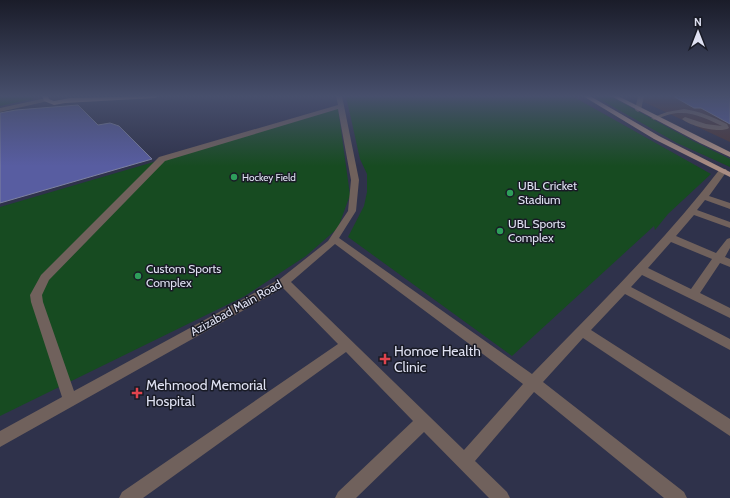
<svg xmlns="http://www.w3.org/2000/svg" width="730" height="498" font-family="Cabin,sans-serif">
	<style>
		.industrial { fill: #4a3537 }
		.green { fill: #174b21 }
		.building { fill: #585da1; stroke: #7e829f }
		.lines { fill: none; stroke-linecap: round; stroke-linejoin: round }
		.minor { fill: #70615c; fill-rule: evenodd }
		.major { fill: #aa8d83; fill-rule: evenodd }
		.leisure-dot { fill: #2e9e5b; stroke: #191b26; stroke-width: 1.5 }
		.health-dot { fill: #e0444e; stroke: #191b26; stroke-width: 1.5 }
		.labels { text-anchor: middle; stroke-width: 3; stroke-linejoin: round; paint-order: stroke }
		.far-poi-label { font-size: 10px; fill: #dfe1f2; stroke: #191b26; text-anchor: start }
		.poi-label { font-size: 12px; fill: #dfe1f2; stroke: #191b26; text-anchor: start }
		.street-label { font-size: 12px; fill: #dfe1f2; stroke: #191b26 }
		.near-poi-label { font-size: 14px; fill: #dfe1f2; stroke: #191b26; text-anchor: start }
	</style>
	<rect width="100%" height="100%" fill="#2f324b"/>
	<path class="industrial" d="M 631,96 L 730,96 L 730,142 Z"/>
	<g class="green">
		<path d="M 0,96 L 30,96 L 33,99 L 0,106 Z"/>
		<path d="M 346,96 L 572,96 L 711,174 L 668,214 L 655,230 L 654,226 L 512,356 L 348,237 L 364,206 L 367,192 L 367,174 L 360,159 Z"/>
		<path d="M 594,96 L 610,96 L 693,141 L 730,159 L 730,167 L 677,143 Z"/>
		<path d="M 338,108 L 350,195 L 338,228 L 306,256 L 245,296 L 0,416 L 0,207 Z"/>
	</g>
	<g class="building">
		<path d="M 673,96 L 730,96 L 730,124 L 701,108 L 694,108 Z"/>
		<path d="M 78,105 L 98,125 L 110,123 L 119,126 L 152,159 L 0,203 L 0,113 L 16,110 Z"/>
	</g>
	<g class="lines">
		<g class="minor">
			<path d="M 336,96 L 342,96 L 359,180 L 356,211 L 339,238 L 532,374 C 597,307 663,243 720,169 L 726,169 L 727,171 L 709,196 L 730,203 L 730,209 L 705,200 L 697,210 L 730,222 L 730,228 L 694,215 L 676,236 L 716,253 L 727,239 L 730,238 L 730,248 L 725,257 L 730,259 L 730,267 L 720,263 L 700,293 L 730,308 L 730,318 L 642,275 L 631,287 L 730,339 L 730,350 L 625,294 L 591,330 L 730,419 L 730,436 L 583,338 L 543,382 L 684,492 L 687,498 L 664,498 L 534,392 L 475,461 L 507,492 L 510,498 L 489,498 L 424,432 L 356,498 L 335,498 L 338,492 L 413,421 L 346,352 L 143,498 L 119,498 L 122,492 L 338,344 L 283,288 L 0,447 L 0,431 L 62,397 L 31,302 L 30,295 L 41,275 L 159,157 L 338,105 ZM 338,109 L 351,180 L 348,211 L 328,241 L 280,279 L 74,391 L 43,302 L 42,295 L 49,280 L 165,161 ZM 671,242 L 712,259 L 691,289 L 648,268 ZM 335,244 L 523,384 L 464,450 L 291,282 Z"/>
			<path d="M 638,96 L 644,96 L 641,110 L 638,112 L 635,110 Z"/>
			<path d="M 46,98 L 48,99 L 48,101 L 0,112 L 0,108 Z"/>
			<path d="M 684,109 C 699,111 713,117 727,124 L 729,128 C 720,134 690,126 682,119 L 685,117 L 706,124 L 722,126 C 710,120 694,112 679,113 C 670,113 662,117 654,120 L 651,118 L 667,112 Z"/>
		</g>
		<g class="major">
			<path d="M 42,96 L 48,96 L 49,99 L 54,101 L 70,98 L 158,96 L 155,98 L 65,103 L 54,105 L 44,101 Z"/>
			<path d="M 583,96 L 590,96 L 659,136 L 730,172 L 730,177 L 654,139 Z"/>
			<path d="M 611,96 L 618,96 L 730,152 L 730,157 L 700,143 Z"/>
		</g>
	</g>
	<linearGradient id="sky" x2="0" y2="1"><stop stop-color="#1a1c29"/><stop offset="0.58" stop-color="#474f6c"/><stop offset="1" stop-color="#474f6c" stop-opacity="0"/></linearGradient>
	<rect width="730" height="166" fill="url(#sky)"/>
	<g class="leisure-dot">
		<circle cx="234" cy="177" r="4"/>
		<circle cx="510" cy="193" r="4"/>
		<circle cx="500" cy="231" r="4"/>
		<circle cx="138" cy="276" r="4"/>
	</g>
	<g class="health-dot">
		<path d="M383 353h4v4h4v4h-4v4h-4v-4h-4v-4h4z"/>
		<path d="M135 387h4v4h4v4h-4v4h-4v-4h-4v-4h4z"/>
	</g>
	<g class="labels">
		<g class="far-poi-label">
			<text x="242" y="181">Hockey Field</text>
		</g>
		<g class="poi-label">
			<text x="518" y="190">UBL Cricket<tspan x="518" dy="14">Stadium</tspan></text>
			<text x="508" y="228">UBL Sports<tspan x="508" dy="14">Complex</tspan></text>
			<text x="146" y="273">Custom Sports<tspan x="146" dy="14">Complex</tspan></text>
		</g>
		<g class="street-label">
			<text transform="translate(236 308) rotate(-29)" y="4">Azizabad Main Road</text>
		</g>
		<g class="near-poi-label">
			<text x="394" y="356">Homoe Health<tspan x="394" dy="16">Clinic</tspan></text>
			<text x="146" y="390">Mehmood Memorial<tspan x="146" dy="16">Hospital</tspan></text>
		</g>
	</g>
	<g transform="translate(698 32)" stroke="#191b26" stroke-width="3" paint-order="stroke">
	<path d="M0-3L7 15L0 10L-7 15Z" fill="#dfe1f2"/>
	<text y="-6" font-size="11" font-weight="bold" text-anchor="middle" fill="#dfe1f2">N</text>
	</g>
</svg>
